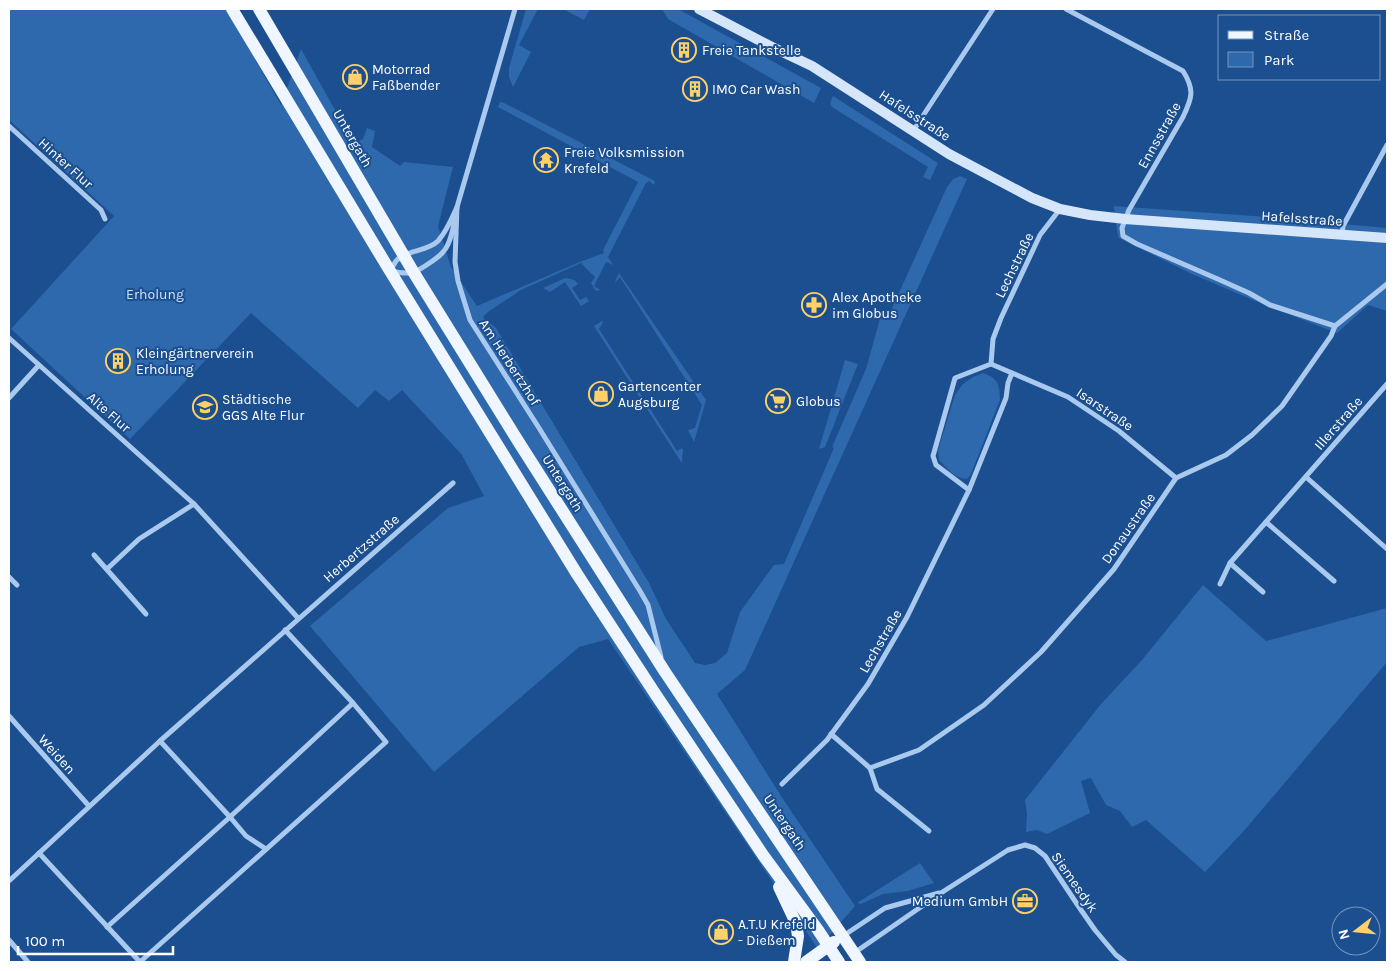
<svg xmlns="http://www.w3.org/2000/svg" width="1396" height="971" font-family="Karla,sans-serif">
	<style>
		.green { fill: #2e69ad }
		.lines { fill: none; stroke-linecap: round; stroke-linejoin: round }
		.minor { stroke: #a9c9ee; stroke-width: 5 }
		.secondary { stroke: #d6e6fa; stroke-width: 10 }
		.primary { stroke: #f0f6ff; stroke-width: 12 }
		.labels { text-anchor: middle; stroke-width: 4; stroke-linejoin: round; paint-order: stroke }
		.poi-label { font-size: 14px; fill: #fff; stroke: #1b4f8f; text-anchor: start }
		.street-label { font-size: 14px; fill: #fff; stroke: #1b4f8f }
		.park-label { font-size: 14px; fill: #cfe3fa; stroke: #1b4f8f }
	</style>
	<rect width="100%" height="100%" fill="#1b4f8f"/>
	<g class="green">
		<path d="M 9,9 L 226,9 L 281,105 L 301,49 L 354,144 L 363,139 L 367,128 L 375,131 L 372,147 L 400,166 L 404,162 L 453,167 L 438,226 L 451,267 L 477,306 L 582,261 L 604,253 L 603,250 L 638,182 L 498,107 L 500,102 L 504,103 L 653,180 L 655,182 L 654,185 L 649,181 L 646,183 L 608,257 L 613,265 L 606,262 L 594,286 L 600,290 L 596,291 L 591,283 L 595,277 L 581,263 L 521,290 L 488,312 L 483,317 L 488,325 L 490,323 L 496,328 L 649,583 L 666,619 L 695,663 L 705,665 L 715,663 L 727,653 L 740,612 L 774,565 L 784,564 L 834,448 L 832,447 L 866,369 L 881,315 L 888,317 L 947,187 L 953,179 L 960,176 L 967,179 L 745,670 L 717,694 L 781,796 L 855,906 L 818,949 L 608,639 L 579,647 L 434,772 L 310,626 L 448,508 L 484,496 L 462,455 L 402,390 L 389,401 L 375,390 L 358,408 L 251,313 L 130,439 L 11,329 L 114,216 L 9,120 Z"/>
		<path d="M 526,9 L 538,9 L 519,45 L 531,52 L 513,87 L 509,77 L 509,68 Z"/>
		<path d="M 565,9 L 590,9 L 584,20 L 565,10 Z"/>
		<path d="M 662,9 L 678,9 L 821,88 L 814,103 L 668,19 Z"/>
		<path d="M 833,96 L 938,163 L 930,180 L 923,177 L 928,167 L 832,107 L 830,103 Z"/>
		<path d="M 1114,206 L 1253,216 L 1387,228 L 1387,311 L 1368,305 L 1337,333 L 1265,305 L 1192,274 L 1119,238 L 1117,231 Z"/>
		<path d="M 619,273 L 706,400 L 694,442 L 688,430 L 695,428 L 702,405 L 620,277 L 615,283 L 615,282 Z"/>
		<path d="M 567,278 C 571,279 576,280 578,284 L 572,288 L 580,300 L 586,297 L 589,301 L 581,306 L 565,282 L 550,292 L 543,288 L 563,279 Z"/>
		<path d="M 602,321 L 603,322 L 599,329 L 677,451 L 682,448 L 683,450 L 682,461 L 681,462 L 594,326 Z"/>
		<path d="M 845,360 L 858,364 L 825,447 L 819,449 Z"/>
		<path d="M 983,373 C 998,378 1000,385 1000,400 L 971,474 L 967,479 C 955,479 947,468 939,460 L 938,450 L 955,395 L 963,384 L 973,377 Z"/>
		<path d="M 1203,585 L 1266,641 L 1387,608 L 1387,662 L 1243,832 L 1205,872 L 1146,820 L 1132,827 L 1120,811 L 1106,805 L 1091,778 L 1081,781 L 1090,813 L 1047,834 L 1037,830 L 1026,832 L 1027,814 L 1025,800 L 1101,704 L 1142,660 Z"/>
		<path d="M 920,863 L 934,883 L 908,891 L 883,894 L 861,904 L 857,903 Z"/>
	</g>
	<g class="lines">
		<g class="minor">
			<path d="M 515,9 L 457,207 L 455,262 L 458,281 L 470,320 L 539,428 L 640,591 L 648,605 L 661,657"/>
			<path d="M 1066,9 L 1183,71 C 1195,90 1192,98 1183,117 L 1129,210 L 1122,228 L 1123,236 L 1137,244 L 1220,280 L 1249,293 L 1270,305 L 1335,326"/>
			<path d="M 9,126 L 101,210 L 105,219"/>
			<path d="M 913,131 L 993,9"/>
			<path d="M 457,207 C 455,219 452,243 443,252 C 440,256 435,259 431,262 C 414,274 411,275 390,271 C 392,268 394,264 396,261 C 405,250 427,252 438,241 C 447,231 452,218 457,207 Z"/>
			<path d="M 1342,234 L 1343,226 L 1387,145"/>
			<path d="M 9,338 L 194,504 L 298,618"/>
			<path d="M 1012,373 L 1068,397 L 1119,431 L 1176,478"/>
			<path d="M 9,398 L 39,365"/>
			<path d="M 1306,477 L 1387,549"/>
			<path d="M 969,490 L 936,465 L 933,456 L 955,378 L 991,364"/>
			<path d="M 1266,522 L 1334,581"/>
			<path d="M 94,555 L 146,614"/>
			<path d="M 1230,563 L 1263,592"/>
			<path d="M 107,569 L 139,539 L 194,504"/>
			<path d="M 9,577 L 17,585"/>
			<path d="M 1220,584 L 1230,563 L 1387,384"/>
			<path d="M 9,716 L 89,806"/>
			<path d="M 831,734 L 870,768 L 919,750 L 984,705 L 1041,652 L 1114,569 L 1176,478 L 1226,455 L 1252,435 L 1282,406 L 1331,336 L 1335,326 L 1387,284"/>
			<path d="M 160,741 L 230,817 L 246,836 L 266,849"/>
			<path d="M 870,768 L 877,789 L 929,831"/>
			<path d="M 782,784 L 827,740 L 868,684 L 907,617 L 969,490 L 1006,398 L 1008,383 L 1012,373 L 991,364 L 993,339 L 1001,318 L 1040,235 L 1060,209"/>
			<path d="M 39,853 L 140,962 L 386,742 L 353,703 L 285,630"/>
			<path d="M 9,881 L 160,741 L 453,483"/>
			<path d="M 107,927 L 230,817 L 353,703"/>
			<path d="M 843,936 L 885,908 L 939,893"/>
			<path d="M 9,940 L 28,962"/>
			<path d="M 854,953 L 944,891 L 1008,850 L 1025,845 L 1035,848 L 1045,856 L 1081,910 L 1095,930 L 1116,955 L 1125,962"/>
		</g>
		<path class="secondary" d="M 699,9 L 772,47 L 812,66 L 949,154 L 1032,198 L 1060,209 L 1090,215 L 1125,219 L 1387,238"/>
		<g class="primary">
			<path d="M 232,9 L 390,271 L 577,574 L 654,692 L 763,855 L 818,930 L 839,962"/>
			<path d="M 259,9 L 414,273 L 518,441 L 665,672 L 860,962"/>
			<path d="M 779,887 L 796,923 L 798,936 L 794,962"/>
			<path d="M 806,962 L 834,942"/>
		</g>
	</g>
	<defs>
		<symbol id="building-ring" viewBox="-11 -11 22 22"><circle r="9.5" fill="#1b4f8f" stroke="#ffd166" stroke-width="1.5"/><path d="M-4-6H4V6H1V3H-1V6H-4ZM-2.5-4.3h1.7v1.8h-1.7ZM.8-4.3h1.7v1.8H.8ZM-2.5-1h1.7V.8h-1.7ZM.8-1h1.7V.8H.8Z" fill="#ffd166"/></symbol>
		<symbol id="shop-ring" viewBox="-11 -11 22 22"><circle r="9.5" fill="#1b4f8f" stroke="#ffd166" stroke-width="1.5"/><path d="M-5-2.5h2.3a2.7 3.5 0 0 1 5.4 0H5L5.5 6h-11ZM-1.5-2.5h3a1.5 2.3 0 0 0-3 0Z" fill="#ffd166"/></symbol>
		<symbol id="temple-ring" viewBox="-11 -11 22 22"><circle r="9.5" fill="#1b4f8f" stroke="#ffd166" stroke-width="1.5"/><path d="M0-6L5-2H3V0L6.5 2.5H4V6H1.5V3h-3V6H-4V2.5H-6.5L-3 0V-2H-5Z" fill="#ffd166"/></symbol>
		<symbol id="pharmacy-ring" viewBox="-11 -11 22 22"><circle r="9.5" fill="#1b4f8f" stroke="#ffd166" stroke-width="1.5"/><path d="M-2-6h4v4h4v4h-4v4h-4v-4h-4v-4h4Z" fill="#ffd166"/></symbol>
		<symbol id="supermarket-ring" viewBox="-11 -11 22 22"><circle r="9.5" fill="#1b4f8f" stroke="#ffd166" stroke-width="1.5"/><path d="M-6-5.5h2.5l.6 2H6L4.5 2H-2.5L-4.4-4H-6ZM-1.5 3.2a1.3 1.3 0 1 0 .1 0ZM3 3.2a1.3 1.3 0 1 0 .1 0Z" fill="#ffd166"/></symbol>
		<symbol id="school-ring" viewBox="-11 -11 22 22"><circle r="9.5" fill="#1b4f8f" stroke="#ffd166" stroke-width="1.5"/><path d="M0-5L7-2L0 1L-7-2ZM-4 1L0 2.5L4 1V4Q0 6-4 4Z" fill="#ffd166"/></symbol>
		<symbol id="office-ring" viewBox="-11 -11 22 22"><circle r="9.5" fill="#1b4f8f" stroke="#ffd166" stroke-width="1.5"/><path d="M-6-3h4V-5.5h4V-3h4V5H-6ZM-1-4.5V-3h2v-1.5ZM-6 0V1H6V0Z" fill="#ffd166"/></symbol>
	</defs>
	<g fill-rule="evenodd">
		<use href="#building-ring" x="670" y="36" width="28" height="28"/>
		<use href="#shop-ring" x="341" y="63" width="28" height="28"/>
		<use href="#building-ring" x="681" y="75" width="28" height="28"/>
		<use href="#temple-ring" x="532" y="146" width="28" height="28"/>
		<use href="#pharmacy-ring" x="800" y="291" width="28" height="28"/>
		<use href="#building-ring" x="104" y="347" width="28" height="28"/>
		<use href="#shop-ring" x="587" y="380" width="28" height="28"/>
		<use href="#supermarket-ring" x="764" y="387" width="28" height="28"/>
		<use href="#school-ring" x="191" y="393" width="28" height="28"/>
		<use href="#office-ring" x="1011" y="887" width="28" height="28"/>
		<use href="#shop-ring" x="707" y="918" width="28" height="28"/>
	</g>
	<g class="labels">
		<g class="poi-label">
			<text x="702" y="55">Freie Tankstelle</text>
			<text x="372" y="74">Motorrad<tspan x="372" dy="16">Faßbender</tspan></text>
			<text x="712" y="94">IMO Car Wash</text>
			<text x="564" y="157">Freie Volksmission<tspan x="564" dy="16">Krefeld</tspan></text>
			<text x="832" y="302">Alex Apotheke<tspan x="832" dy="16">im Globus</tspan></text>
			<text x="136" y="358">Kleingärtnerverein<tspan x="136" dy="16">Erholung</tspan></text>
			<text x="618" y="391">Gartencenter<tspan x="618" dy="16">Augsburg</tspan></text>
			<text x="222" y="404">Städtische<tspan x="222" dy="16">GGS Alte Flur</tspan></text>
			<text x="796" y="406">Globus</text>
			<text x="1008" y="906" text-anchor="end">Medium GmbH</text>
			<text x="738" y="929">A.T.U Krefeld<tspan x="738" dy="16">- Dießem</tspan></text>
		</g>
		<g class="street-label">
			<text transform="translate(915 115) rotate(33)" y="5">Hafelsstraße</text>
			<text transform="translate(1159 135) rotate(-61)" y="5">Ennsstraße</text>
			<text transform="translate(353 138) rotate(60)" y="5">Untergath</text>
			<text transform="translate(66 163) rotate(42)" y="5">Hinter Flur</text>
			<text transform="translate(1302 218) rotate(4)" y="5">Hafelsstraße</text>
			<text transform="translate(1014 265) rotate(-64)" y="5">Lechstraße</text>
			<text transform="translate(510 362) rotate(57)" y="5">Am Herbertzhof</text>
			<text transform="translate(1105 409) rotate(34)" y="5">Isarstraße</text>
			<text transform="translate(109 412) rotate(41)" y="5">Alte Flur</text>
			<text transform="translate(1338 423) rotate(-49)" y="5">Illerstraße</text>
			<text transform="translate(563 483) rotate(58)" y="5">Untergath</text>
			<text transform="translate(1128 528) rotate(-55)" y="5">Donaustraße</text>
			<text transform="translate(361 548) rotate(-41)" y="5">Herbertzstraße</text>
			<text transform="translate(880 641) rotate(-60)" y="5">Lechstraße</text>
			<text transform="translate(57 754) rotate(48)" y="5">Weiden</text>
			<text transform="translate(785 822) rotate(56)" y="5">Untergath</text>
			<text transform="translate(1075 882) rotate(55)" y="5">Siemesdyk</text>
		</g>
		<g class="park-label">
			<text x="155" y="299">Erholung</text>
		</g>
	</g>
	<rect width="1396" height="971" fill="none" stroke="#ffffff" stroke-width="20"/>
	<rect x="1218" y="15" width="162" height="65" fill="#1b4f8f" stroke="#7695bc"/>
	<rect x="1228" y="31" width="25" height="8" fill="#f0f6ff" stroke="#7695bc"/>
	<text x="1264" y="40" font-size="15" fill="#ffffff">Straße</text>
	<rect x="1228" y="52" width="25" height="15" fill="#2e69ad" stroke="#7695bc"/>
	<text x="1264" y="65" font-size="15" fill="#ffffff">Park</text>
	<g transform="translate(1356 931) rotate(254)"><circle r="24" fill="#1b4f8f" stroke="#7695bc"/>
	<path d="M0-4L9 19L0 12L-9 19Z" fill="#ffd166"/>
	<text y="-8" font-size="14" font-weight="bold" text-anchor="middle" fill="#ffffff">N</text>
	</g>
	<path d="M18 946v8h155v-8" fill="none" stroke="#ffffff" stroke-width="2.5"/>
	<text x="25" y="946" font-size="15" fill="#ffffff" stroke="#1b4f8f" stroke-width="4" paint-order="stroke">100 m</text>
</svg>
